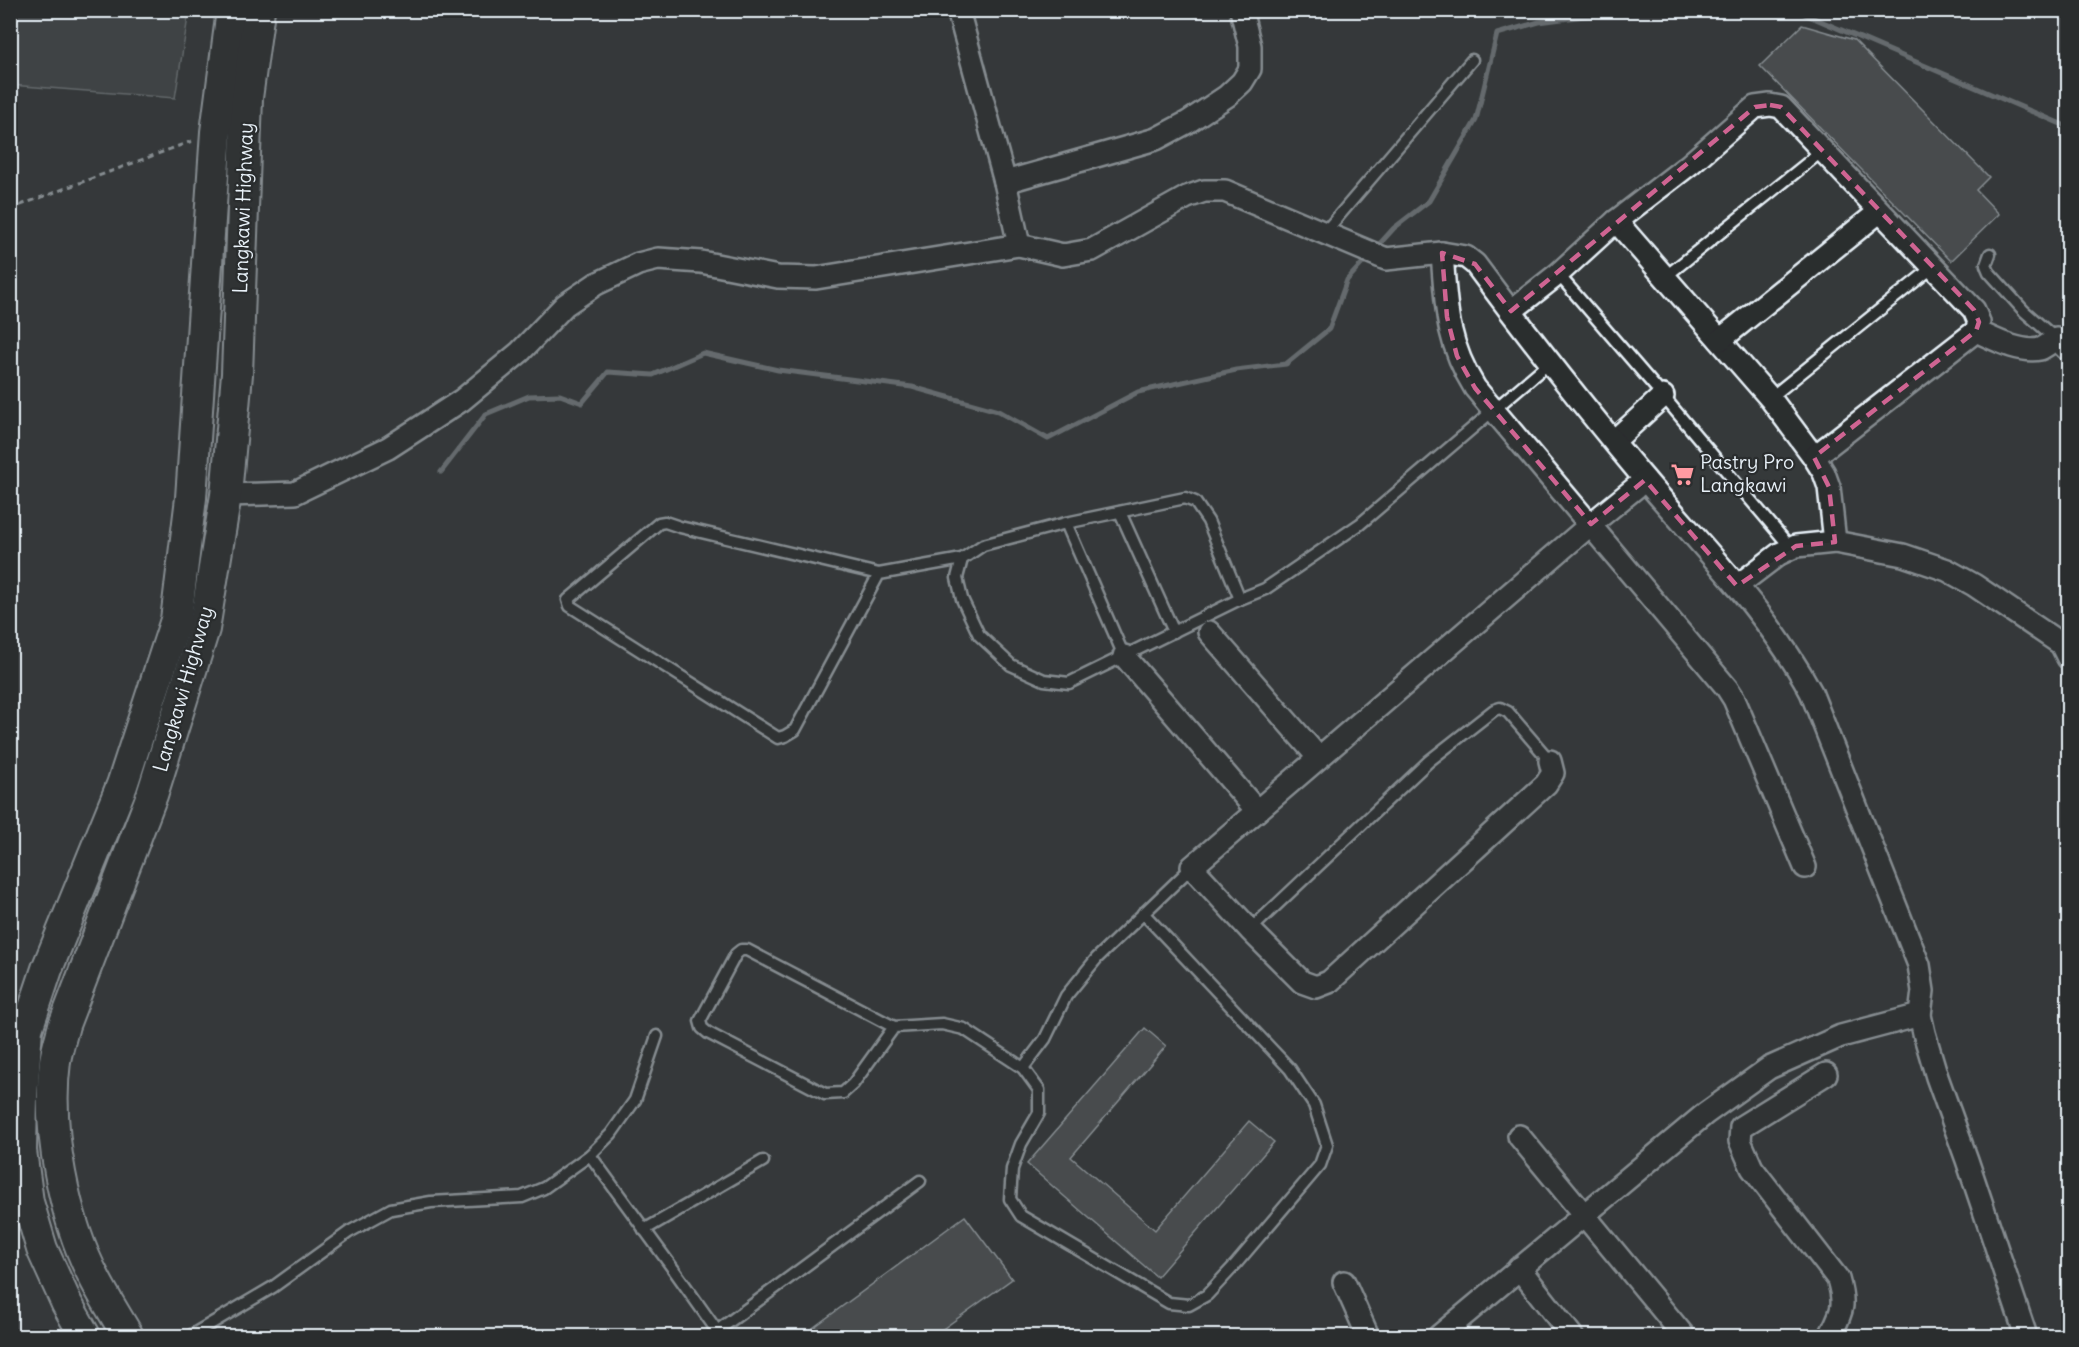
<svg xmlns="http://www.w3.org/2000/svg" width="2079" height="1347" font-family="Delius,sans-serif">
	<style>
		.green { fill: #4d5152; stroke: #9aa1a5; stroke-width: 1.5 }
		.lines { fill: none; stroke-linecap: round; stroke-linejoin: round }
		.stream { stroke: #a0a7ac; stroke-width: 5 }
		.building { fill: #5f6365; stroke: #e8f1f8; stroke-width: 1.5 }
		.lane-casing { stroke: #e8f1f8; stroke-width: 15 }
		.street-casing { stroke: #e8f1f8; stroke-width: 26 }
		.secondary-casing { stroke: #e8f1f8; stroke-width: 34 }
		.path { stroke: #e8f1f8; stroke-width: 3; stroke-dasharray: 6 4.5; stroke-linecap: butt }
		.lane { stroke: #2a2d2e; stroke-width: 10 }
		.street { stroke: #2a2d2e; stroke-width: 21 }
		.secondary { stroke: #2a2d2e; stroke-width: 30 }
		.marked { fill: none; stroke: #cf6492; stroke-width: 4.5; stroke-dasharray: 12 8; stroke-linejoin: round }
		.labels { text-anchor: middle; stroke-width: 4.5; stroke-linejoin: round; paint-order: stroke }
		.street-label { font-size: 20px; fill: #e8f1f8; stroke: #2a2d2e }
		.poi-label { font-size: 20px; fill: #e8f1f8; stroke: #2a2d2e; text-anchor: start }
	</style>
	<rect width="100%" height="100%" fill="#35393a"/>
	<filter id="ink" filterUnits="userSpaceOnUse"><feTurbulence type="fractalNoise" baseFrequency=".0167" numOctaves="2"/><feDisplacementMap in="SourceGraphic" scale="12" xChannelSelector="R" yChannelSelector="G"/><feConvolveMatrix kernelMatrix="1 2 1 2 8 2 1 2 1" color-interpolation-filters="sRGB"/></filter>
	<g filter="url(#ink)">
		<path class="green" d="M 10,11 L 189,11 L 175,98 L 11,85 Z"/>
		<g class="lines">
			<g class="stream">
				<path d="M 1795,10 L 2068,127"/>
				<path d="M 1375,249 L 1394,228 L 1429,201 L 1476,120 L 1497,34 L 1539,22 L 1630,10"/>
				<path d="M 441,472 L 486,414 L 529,396 L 560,395 L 582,403 L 608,372 L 653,375 L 703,353 L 778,370 L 912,387 L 998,411 L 1048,439 L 1138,392 L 1236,370 L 1286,364 L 1329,329 L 1347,280 L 1369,256"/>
			</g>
		</g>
		<g class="building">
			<path d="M 1802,25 L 1854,40 L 1989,177 L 1976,190 L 1999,214 L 1951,261 L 1760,66 Z"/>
			<path d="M 1145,1028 L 1166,1046 L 1071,1157 L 1155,1230 L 1249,1121 L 1274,1142 L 1157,1277 L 1027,1164 Z"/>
			<path d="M 965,1216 L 1012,1279 L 933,1336 L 802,1336 Z"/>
		</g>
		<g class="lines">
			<defs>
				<g id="lane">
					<path d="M 1325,232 L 1472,60"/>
					<path d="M 1990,254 L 1986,265 L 1989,272 L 2024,311 L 2056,339"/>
					<path d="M 1558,274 L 1663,396 L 1791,548"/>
					<path d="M 1665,277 L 1821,152"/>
					<path d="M 1770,398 L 1933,267"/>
					<path d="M 1120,512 L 1174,632"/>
					<path d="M 1066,523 L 1124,656"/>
					<path d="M 962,559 L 957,578 L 962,599 L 979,635 L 1011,665 L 1044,680 L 1069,683 L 1240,599 L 1265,589 L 1360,524 L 1550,362"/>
					<path d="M 879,574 L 795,730 L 785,736 L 778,738 L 570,606 L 568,600 L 659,523 L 665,522 L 680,527 L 879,574 L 962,559 L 983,545 L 1066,523 L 1185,498 L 1195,502 L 1208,521 L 1240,599"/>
					<path d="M 1250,930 L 1429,761 L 1494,710 L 1500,708 L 1508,712 L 1550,761"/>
					<path d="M 894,1027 L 747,950 L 741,950 L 736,954 L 700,1021 L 702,1028 L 708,1033 L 825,1094 L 843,1093 L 853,1084 L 894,1027 L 942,1024 L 964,1029 L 1023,1068 L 1039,1090 L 1039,1113 L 1021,1144 L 1012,1169 L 1010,1199 L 1021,1216 L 1169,1303 L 1189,1305 L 1207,1295 L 1235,1265 L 1320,1165 L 1327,1145 L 1314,1105 L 1290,1069 L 1143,913"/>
					<path d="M 1023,1068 L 1045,1039 L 1066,996 L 1097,958 L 1192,867"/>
					<path d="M 590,1155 L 674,1270 L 720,1335"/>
					<path d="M 644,1230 L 763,1161"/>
					<path d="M 717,1331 L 920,1181"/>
					<path d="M 190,1336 L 273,1287 L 349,1232 L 391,1209 L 431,1202 L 522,1197 L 544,1188 L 590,1155 L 611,1134 L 635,1100 L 657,1036"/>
				</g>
				<g id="street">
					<path d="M 958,10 L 1005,182 L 1019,245"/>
					<path d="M 1005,182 L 1156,139 L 1188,122 L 1227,96 L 1242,82 L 1250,69 L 1250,46 L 1241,10"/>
					<path d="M 1616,221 L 1770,398 L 1814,457 L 1824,473 L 1829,487 L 1835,542"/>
					<path d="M 1442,253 C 1446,306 1446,341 1475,388 L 1727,688 L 1734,699 L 1805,867"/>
					<path d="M 1511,311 L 1558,274 L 1616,221 L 1690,164 L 1755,107 L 1770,105 L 1781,107 L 1974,310 L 1979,322 L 1976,331 L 1814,457"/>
					<path d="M 1976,331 C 1994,339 2019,353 2040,349 C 2045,347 2051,342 2056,339 L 2068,350"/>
					<path d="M 1720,340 L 1879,212"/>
					<path d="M 1614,441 L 1663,396"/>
					<path d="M 226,495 L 295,493 L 388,448 L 462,400 L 520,352 L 565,305 L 596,284 L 638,264 L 658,259 L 701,262 L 778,277 L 816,278 L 1019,245 L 1063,255 L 1092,250 L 1187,197 L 1204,191 L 1225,191 L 1386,259 L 1442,253 L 1466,257 L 1475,264 C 1530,338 1587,411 1647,482 C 1704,549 1769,614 1811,692 L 1919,965 L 1923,991 L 1920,1015 L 1924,1033 L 1937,1077 L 1967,1160 L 2026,1336"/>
					<path d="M 1737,586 L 1779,554 L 1796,546 L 1835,542 L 1903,555 L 1947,570 L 1974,585 L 2061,644 L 2068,658"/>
					<path d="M 1209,632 L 1318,757"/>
					<path d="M 1124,656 L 1257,811"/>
					<path d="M 1550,761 L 1553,773 L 1546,784 L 1329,982 L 1316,987 L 1302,982 L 1250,930 L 1192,867 L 1591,524 L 1645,480"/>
					<path d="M 1826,1074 L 1741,1127 L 1740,1141 L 1752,1168 L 1838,1279 C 1846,1307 1842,1311 1830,1336"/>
					<path d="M 1519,1136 L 1684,1336"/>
					<path d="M 1519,1268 L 1572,1336"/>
					<path d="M 1344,1282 L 1368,1336"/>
					<path d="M 1439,1336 L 1705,1114 L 1769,1068 L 1841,1036 L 1920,1015"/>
				</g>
				<g id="secondary">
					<path d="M 85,1336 L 67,1304 L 42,1249 L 28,1202 L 21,1151 L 22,1096 L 27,1029 L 47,969 L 122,785 L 176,620 L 191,498 L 216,132 L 232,10"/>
					<path d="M 128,1336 C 117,1318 106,1300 96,1281 C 64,1221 46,1128 55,1061 C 57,1049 61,1037 64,1025 L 152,795 L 204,629 L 226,495 L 237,374 L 247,98 L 259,10"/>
				</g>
			</defs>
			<use href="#lane" class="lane-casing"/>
			<use href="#street" class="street-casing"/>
			<use href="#secondary" class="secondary-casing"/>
			<path class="path" d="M 10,209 L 192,141"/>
			<use href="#lane" class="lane"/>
			<use href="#street" class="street"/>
			<use href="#secondary" class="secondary"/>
		</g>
	</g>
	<path d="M0 0H2079V1347H0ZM 1770,105 L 1781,107 L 1974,310 L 1979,322 L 1976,331 L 1814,457 L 1829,487 L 1835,542 L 1796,546 L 1737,586 L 1645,480 L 1591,524 L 1475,388 L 1457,356 L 1447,317 L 1442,253 L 1475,264 L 1511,311 L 1755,107 Z" fill="#35393a" fill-opacity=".55" fill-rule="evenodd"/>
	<path class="marked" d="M 1770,105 L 1781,107 L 1974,310 L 1979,322 L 1976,331 L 1814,457 L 1829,487 L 1835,542 L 1796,546 L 1737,586 L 1645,480 L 1591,524 L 1475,388 L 1457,356 L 1447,317 L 1442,253 L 1475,264 L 1511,311 L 1755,107 Z"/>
	<defs>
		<symbol id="supermarket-bare" viewBox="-9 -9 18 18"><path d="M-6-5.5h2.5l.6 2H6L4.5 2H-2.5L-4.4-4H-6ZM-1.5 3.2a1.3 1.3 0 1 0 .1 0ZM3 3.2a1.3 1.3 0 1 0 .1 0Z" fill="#ff9aa2" stroke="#2a2d2e" stroke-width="2.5" paint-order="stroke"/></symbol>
	</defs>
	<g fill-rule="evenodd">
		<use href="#supermarket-bare" x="1666" y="458" width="33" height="33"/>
	</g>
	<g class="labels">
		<g class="street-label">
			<text transform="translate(243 208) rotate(-88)" y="7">Langkawi Highway</text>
			<text transform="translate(183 689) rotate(-74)" y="7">Langkawi Highway</text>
		</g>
		<g class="poi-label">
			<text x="1700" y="469">Pastry Pro<tspan x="1700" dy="23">Langkawi</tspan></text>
		</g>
	</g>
	<rect width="2079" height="1347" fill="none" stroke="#2a2d2e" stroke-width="36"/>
	<rect x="18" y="18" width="2043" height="1311" fill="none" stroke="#e8f1f8" stroke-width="2" filter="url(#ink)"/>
</svg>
